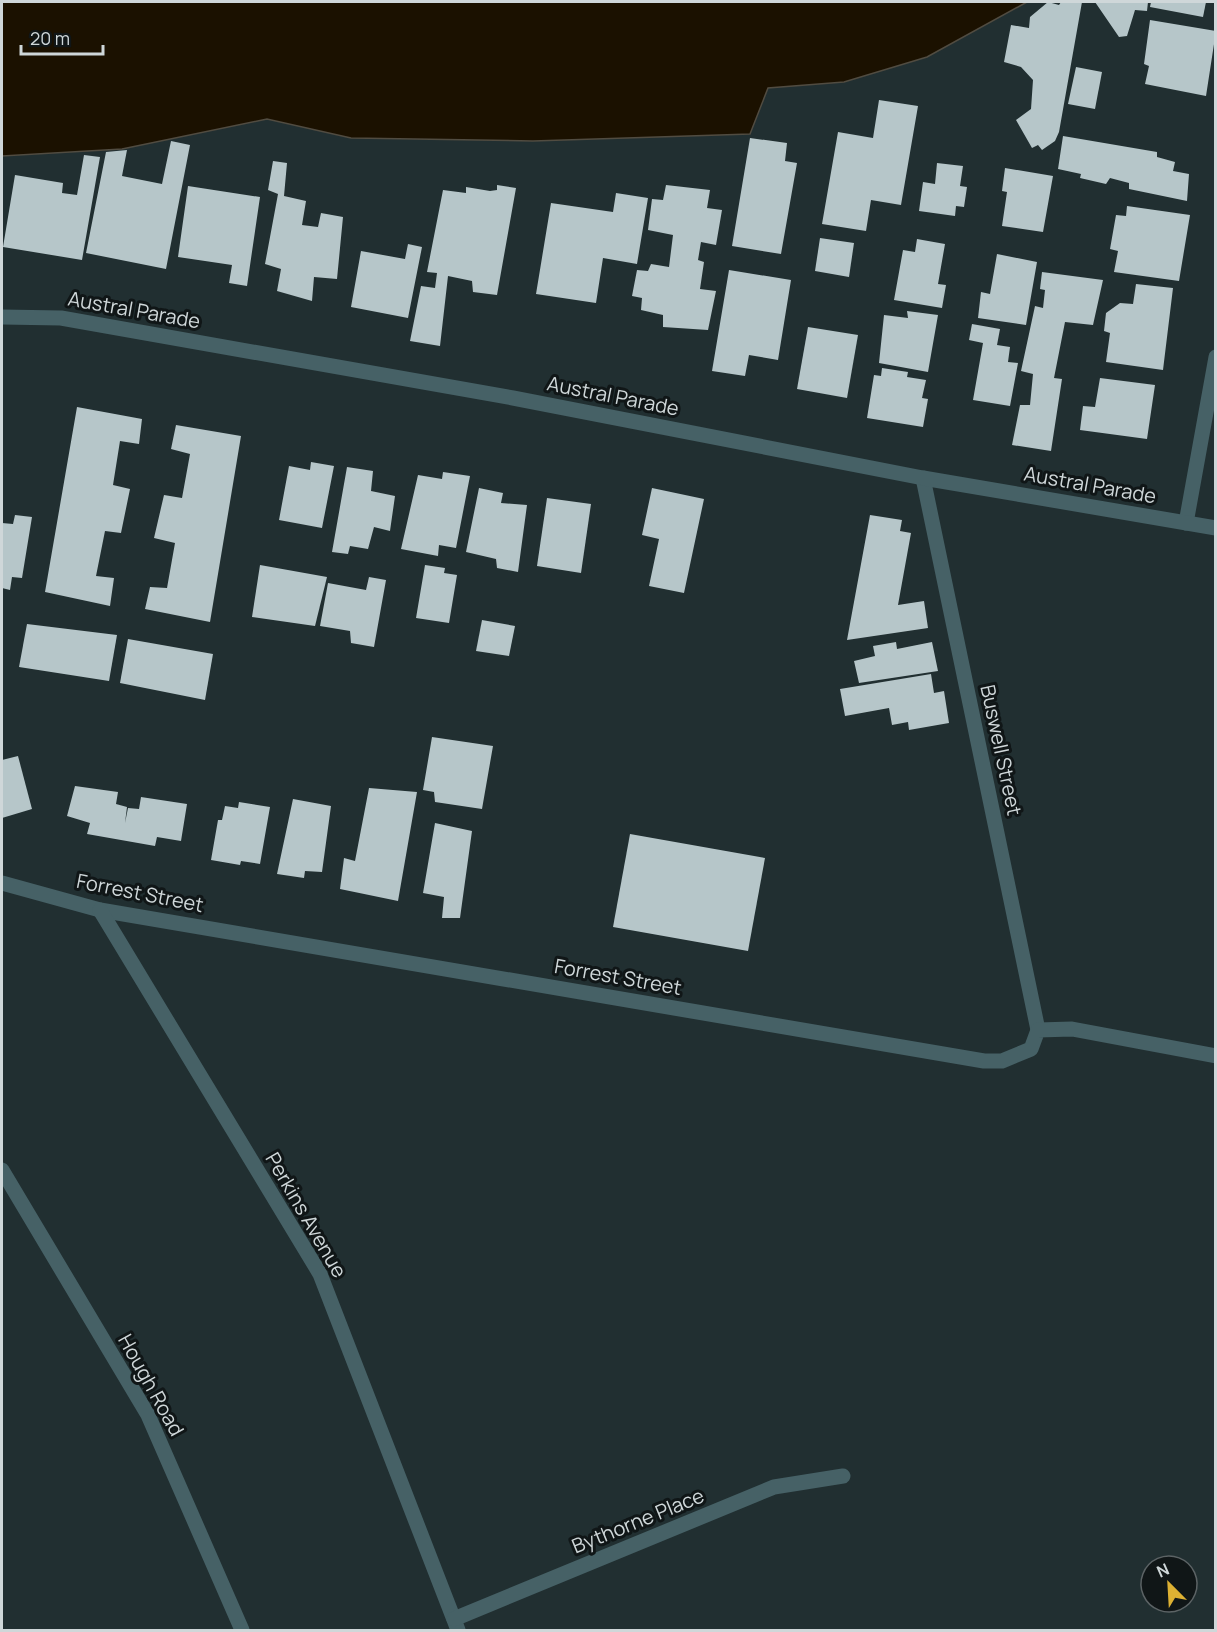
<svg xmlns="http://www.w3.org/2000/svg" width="1217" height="1632" font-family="Manrope,sans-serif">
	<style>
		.water { fill: #1b1100; stroke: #514c41; stroke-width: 1.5 }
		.building { fill: #b6c6c9 }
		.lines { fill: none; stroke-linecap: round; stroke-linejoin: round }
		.minor { stroke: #466166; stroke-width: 15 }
		.tertiary { stroke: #466166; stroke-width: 15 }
		.labels { text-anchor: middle; stroke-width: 6; stroke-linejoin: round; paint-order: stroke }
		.street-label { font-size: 20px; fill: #cfd7d9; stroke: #101617 }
	</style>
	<rect width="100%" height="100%" fill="#212f31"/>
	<path class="water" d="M 2,2 L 1027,2 L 927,57 L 844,82 L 768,88 L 750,134 L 533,141 L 351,138 L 267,119 L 122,149 L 2,156 Z"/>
	<g class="building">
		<path d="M 1048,2 L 1059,5 L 1061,2 L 1082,2 L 1059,132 L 1055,141 L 1042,150 L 1038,145 L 1032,148 L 1016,120 L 1031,109 L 1033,80 L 1021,67 L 1004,62 L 1011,25 L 1029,28 L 1030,17 Z"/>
		<path d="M 1095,2 L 1148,2 L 1147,11 L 1135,10 L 1127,36 L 1119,37 Z"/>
		<path d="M 1151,2 L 1206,2 L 1203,17 L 1150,7 Z"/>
		<path d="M 1150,20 L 1216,31 L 1206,96 L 1145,84 L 1149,66 L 1144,64 Z"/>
		<path d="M 1076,67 L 1102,72 L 1095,109 L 1068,104 Z"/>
		<path d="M 879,100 L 918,106 L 901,205 L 871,200 L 866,231 L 822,224 L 838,132 L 873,138 Z"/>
		<path d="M 1063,136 L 1157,152 L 1157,157 L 1175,162 L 1173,171 L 1189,174 L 1187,201 L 1129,189 L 1129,183 L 1110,178 L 1106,184 L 1080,178 L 1081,174 L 1058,169 Z"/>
		<path d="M 750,138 L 787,143 L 785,161 L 797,163 L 781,254 L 732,246 Z"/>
		<path d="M 171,141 L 190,145 L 166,269 L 86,253 L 106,152 L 127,150 L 122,176 L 162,184 Z"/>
		<path d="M 84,155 L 100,157 L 82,260 L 3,247 L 15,175 L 63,183 L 62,193 L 77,195 Z"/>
		<path d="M 273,161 L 287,163 L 284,196 L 306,201 L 302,225 L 318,227 L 321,213 L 343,217 L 337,279 L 314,277 L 312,301 L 277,291 L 281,269 L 265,264 L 278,194 L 268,190 Z"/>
		<path d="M 937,163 L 963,166 L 960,186 L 967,187 L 964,207 L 956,206 L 955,216 L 919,211 L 923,182 L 935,184 Z"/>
		<path d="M 1005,168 L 1053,176 L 1043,232 L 1002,226 L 1007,192 L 1002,191 Z"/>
		<path d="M 497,185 L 516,188 L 497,295 L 473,292 L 472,281 L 448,276 L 440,346 L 410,341 L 421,286 L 435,288 L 437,273 L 427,272 L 443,190 L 466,193 L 466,187 L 490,191 L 497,190 Z"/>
		<path d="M 666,185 L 710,190 L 707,208 L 722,210 L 716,245 L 701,242 L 698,260 L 704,262 L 700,289 L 716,291 L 708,330 L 663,327 L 663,315 L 641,310 L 642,298 L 632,296 L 637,270 L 648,271 L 651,264 L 669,267 L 673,235 L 648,230 L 652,199 L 663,200 Z"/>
		<path d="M 188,186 L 260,197 L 247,286 L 229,283 L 232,265 L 178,257 Z"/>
		<path d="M 616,193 L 648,198 L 637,264 L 603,258 L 596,303 L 536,294 L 551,203 L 613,212 Z"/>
		<path d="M 1127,206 L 1190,215 L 1179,281 L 1114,272 L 1118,251 L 1110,249 L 1116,215 L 1126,216 Z"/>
		<path d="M 820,238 L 854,243 L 849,277 L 815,271 Z"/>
		<path d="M 917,239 L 945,244 L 938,284 L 946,285 L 942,308 L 894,300 L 903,250 L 915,252 Z"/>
		<path d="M 408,244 L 422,247 L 408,318 L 351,307 L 361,251 L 405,259 Z"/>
		<path d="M 997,254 L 1037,262 L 1026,325 L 978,318 L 981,292 L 990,294 Z"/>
		<path d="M 729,270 L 791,280 L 778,360 L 749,355 L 745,376 L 712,371 Z"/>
		<path d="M 1042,272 L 1103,280 L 1093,325 L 1065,322 L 1054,378 L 1062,379 L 1051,451 L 1012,445 L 1020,405 L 1030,405 L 1033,374 L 1021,371 L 1035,306 L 1043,308 L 1045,290 L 1040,289 Z"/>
		<path d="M 1136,284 L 1173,288 L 1163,370 L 1106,362 L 1110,333 L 1104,331 L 1106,313 L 1120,303 L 1133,304 Z"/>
		<path d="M 907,311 L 938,315 L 928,372 L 879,363 L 884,315 L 908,318 Z"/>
		<path d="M 972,324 L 1000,329 L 997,345 L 1010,347 L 1008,362 L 1018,363 L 1010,406 L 973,400 L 983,343 L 969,340 Z"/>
		<path d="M 808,327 L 858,335 L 847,398 L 797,389 Z"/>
		<path d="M 882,368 L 908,372 L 907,377 L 926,380 L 922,398 L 928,399 L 923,427 L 867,418 L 874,375 L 881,376 Z"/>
		<path d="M 1100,378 L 1155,385 L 1147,439 L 1080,430 L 1083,406 L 1095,407 Z"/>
		<path d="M 77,407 L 142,419 L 139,444 L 120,441 L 113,485 L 130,489 L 121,533 L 105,531 L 96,576 L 114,578 L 110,606 L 45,592 Z"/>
		<path d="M 176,425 L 241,436 L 210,622 L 145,609 L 150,587 L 167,588 L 175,543 L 154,538 L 164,495 L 182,498 L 190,454 L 171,449 Z"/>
		<path d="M 311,462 L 334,466 L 322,528 L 279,520 L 289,466 L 310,470 Z"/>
		<path d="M 347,467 L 373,471 L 371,491 L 395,496 L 390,531 L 374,527 L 368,549 L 350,546 L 348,554 L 332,552 Z"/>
		<path d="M 443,472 L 470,476 L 456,548 L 439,545 L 438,556 L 401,549 L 418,475 L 442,479 Z"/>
		<path d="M 479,488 L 503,493 L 501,503 L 527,505 L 518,572 L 497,568 L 496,559 L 466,552 Z"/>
		<path d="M 652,488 L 704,499 L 684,593 L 649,586 L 659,539 L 642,535 Z"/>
		<path d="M 547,498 L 591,504 L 581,573 L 537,566 Z"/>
		<path d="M 15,515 L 32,517 L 22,578 L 12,577 L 10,590 L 2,588 L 2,523 L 13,524 Z"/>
		<path d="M 870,515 L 902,520 L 900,531 L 911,533 L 898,605 L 924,601 L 928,628 L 847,640 Z"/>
		<path d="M 260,565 L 327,577 L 315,626 L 252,617 Z"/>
		<path d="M 425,565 L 445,568 L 444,573 L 457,575 L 449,623 L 416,618 Z"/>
		<path d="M 369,577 L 386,580 L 374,647 L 351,643 L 350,631 L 320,626 L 328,583 L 366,590 Z"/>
		<path d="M 482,620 L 515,626 L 509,656 L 476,651 Z"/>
		<path d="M 27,624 L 117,635 L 109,681 L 19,667 Z"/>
		<path d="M 128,639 L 213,654 L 205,700 L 120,683 Z"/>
		<path d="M 896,642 L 897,649 L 932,642 L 938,671 L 859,683 L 854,661 L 875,656 L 873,646 Z"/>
		<path d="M 931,674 L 934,693 L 944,691 L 949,723 L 909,730 L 908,722 L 892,725 L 889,708 L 845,716 L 840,689 Z"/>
		<path d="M 432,737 L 493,746 L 482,809 L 435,802 L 434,792 L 423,790 Z"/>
		<path d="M 18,756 L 32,809 L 2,818 L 2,760 Z"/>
		<path d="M 75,786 L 118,792 L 116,804 L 127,807 L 125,823 L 128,808 L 139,809 L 141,797 L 187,804 L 181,841 L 157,837 L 155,846 L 87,834 L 90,823 L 67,816 Z"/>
		<path d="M 369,788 L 417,792 L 398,901 L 340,889 L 344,858 L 355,861 Z"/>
		<path d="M 293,799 L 331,806 L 322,872 L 305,871 L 304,878 L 277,874 Z"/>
		<path d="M 239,802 L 270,807 L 260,864 L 241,861 L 240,865 L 211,860 L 218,820 L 222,820 L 225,806 L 238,808 Z"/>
		<path d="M 435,823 L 472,831 L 460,918 L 442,918 L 444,897 L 423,893 Z"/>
		<path d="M 630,834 L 765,858 L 748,951 L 613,927 Z"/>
	</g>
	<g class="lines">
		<g class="minor">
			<path d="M 923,478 L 1038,1030"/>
			<path d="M 1186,523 L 1216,357"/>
			<path d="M 2,883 L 100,910 L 984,1061 L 1002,1061 L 1031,1049 L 1038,1030 L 1072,1029 L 1216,1056"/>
			<path d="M 100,910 L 320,1274 L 458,1630"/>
			<path d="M 2,1170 L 148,1415 L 242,1630"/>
			<path d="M 454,1619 L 774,1487 L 843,1476"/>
		</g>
		<path class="tertiary" d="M 2,317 L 61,318 L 513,398 L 923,478 L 1216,528"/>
	</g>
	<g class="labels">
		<g class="street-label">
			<text transform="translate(134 310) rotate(10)" y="7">Austral Parade</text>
			<text transform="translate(613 396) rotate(11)" y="7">Austral Parade</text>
			<text transform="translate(1090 485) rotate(10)" y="7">Austral Parade</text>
			<text transform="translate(1001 750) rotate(78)" y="7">Buswell Street</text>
			<text transform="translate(140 893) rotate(11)" y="7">Forrest Street</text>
			<text transform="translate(618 977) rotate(10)" y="7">Forrest Street</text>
			<text transform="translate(306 1215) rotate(60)" y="7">Perkins Avenue</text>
			<text transform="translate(151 1385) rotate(61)" y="7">Hough Road</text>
			<text transform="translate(638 1521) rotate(-22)" y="7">Bythorne Place</text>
		</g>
	</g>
	<rect width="1217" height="1632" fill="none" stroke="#cfd7d9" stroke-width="6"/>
	<g transform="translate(1169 1584) rotate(336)"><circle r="28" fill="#101617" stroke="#5c6365" stroke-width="1.5"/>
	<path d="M0-4.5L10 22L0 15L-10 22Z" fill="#ddb133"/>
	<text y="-9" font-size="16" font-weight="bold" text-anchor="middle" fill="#cfd7d9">N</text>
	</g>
	<path d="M21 45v9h82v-9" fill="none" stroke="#cfd7d9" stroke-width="3"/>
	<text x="30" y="45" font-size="18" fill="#cfd7d9" stroke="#101617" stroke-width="4.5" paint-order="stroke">20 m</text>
</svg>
